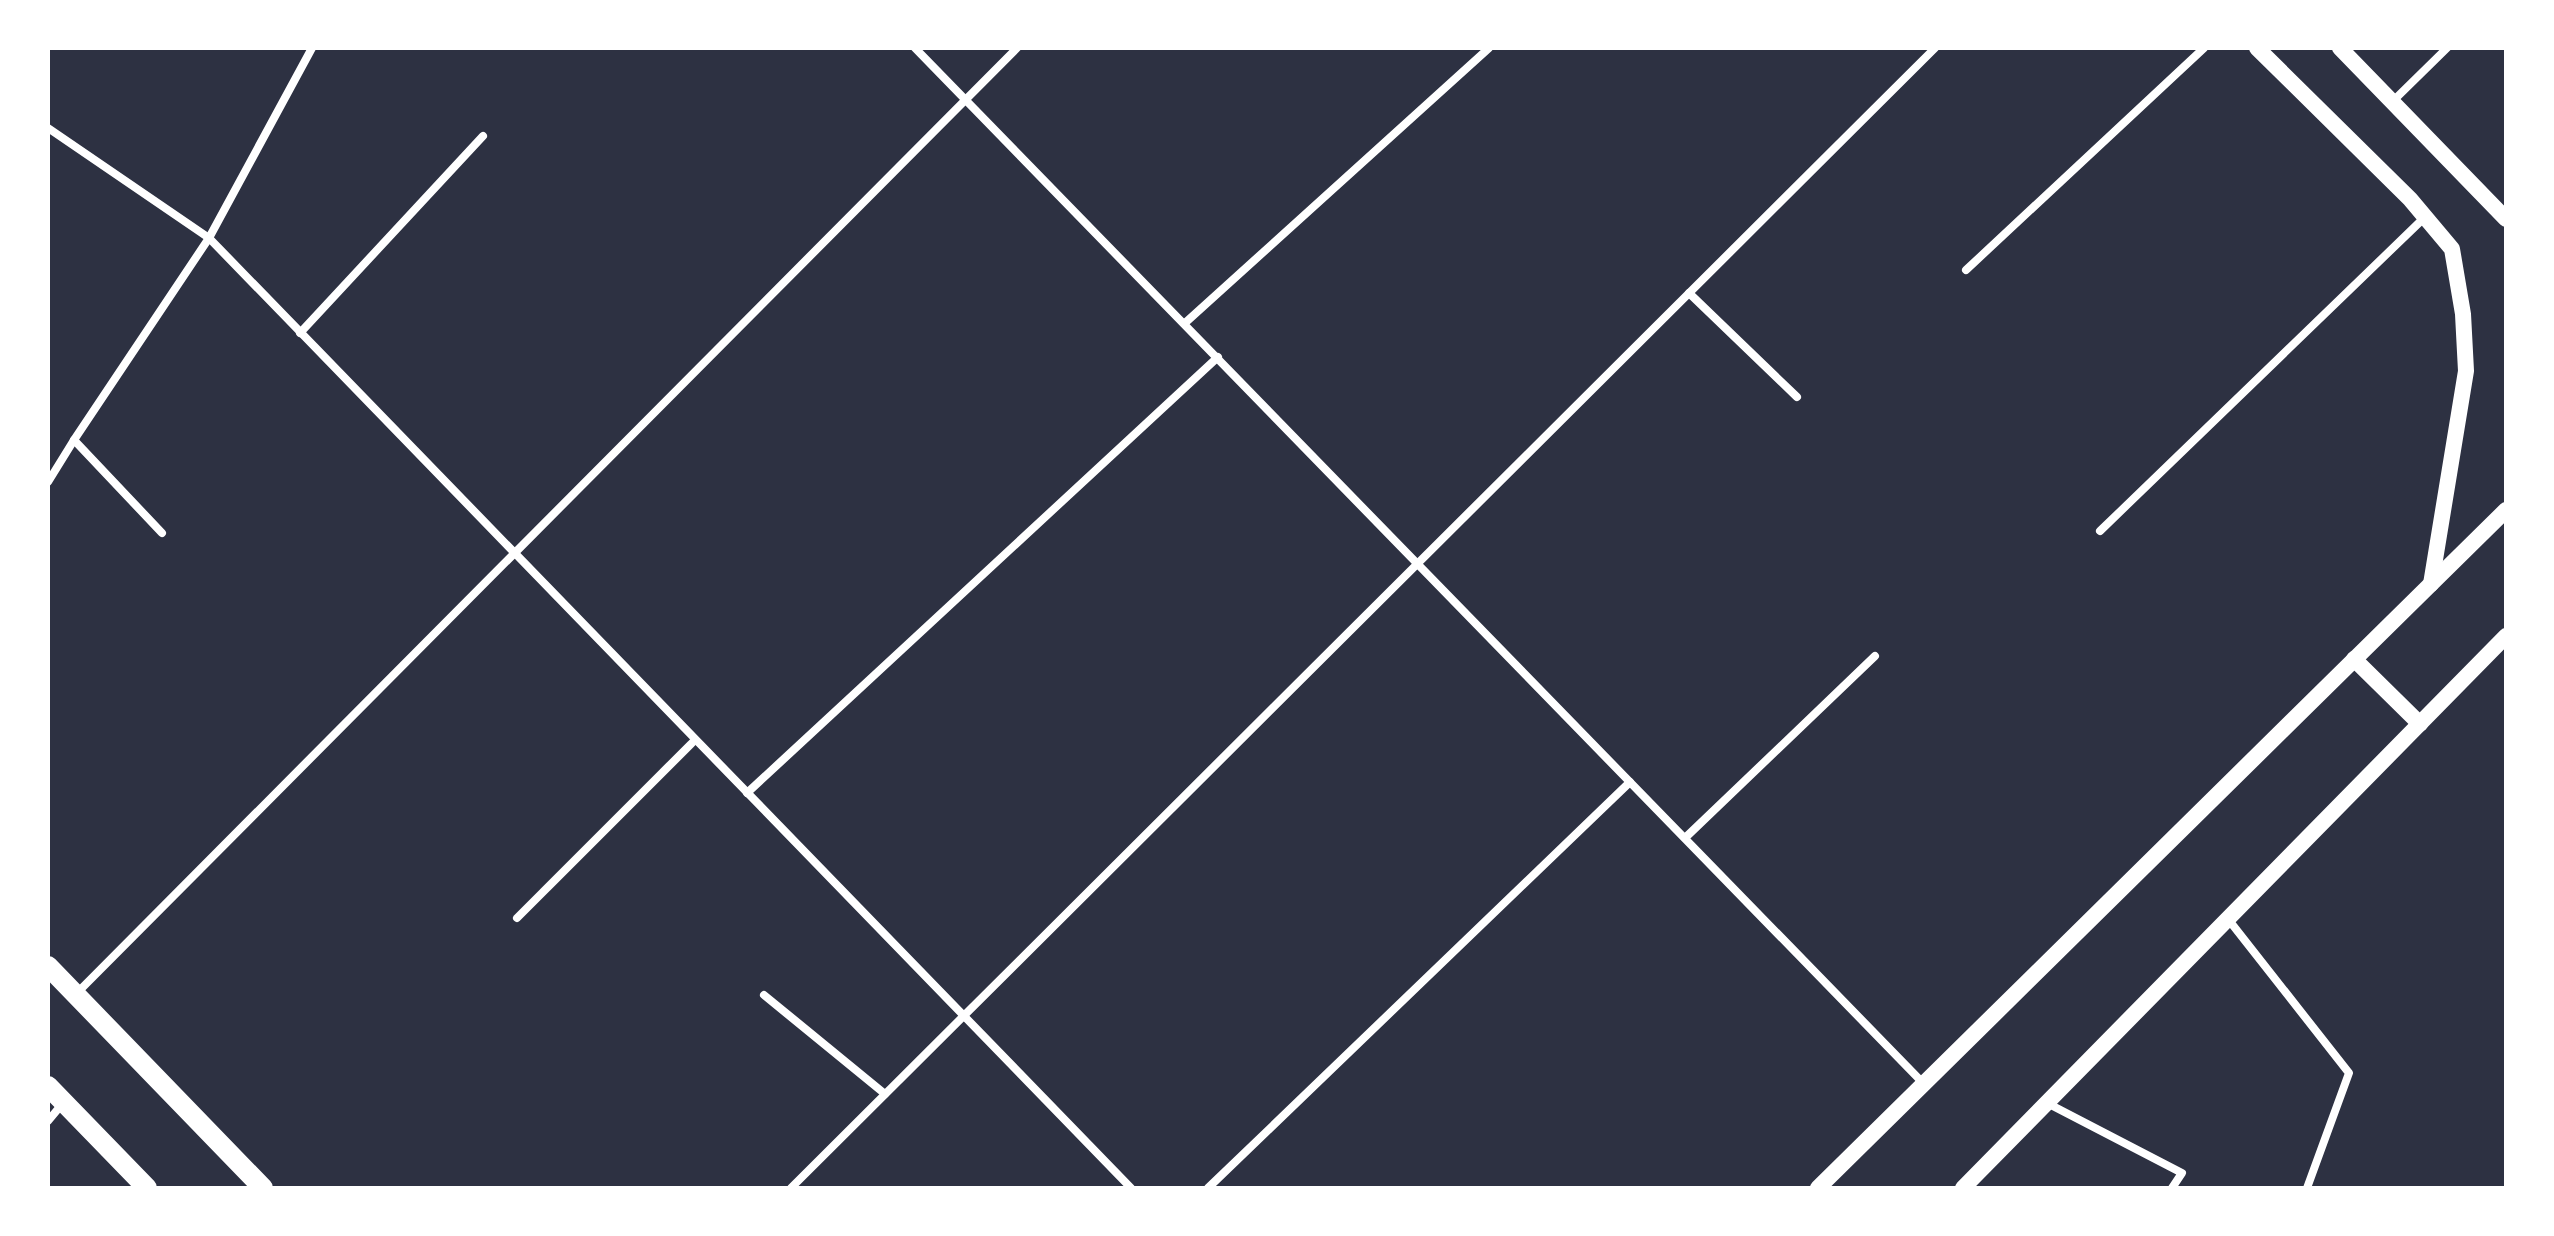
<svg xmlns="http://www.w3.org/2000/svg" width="2554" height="1236" font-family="Jost,sans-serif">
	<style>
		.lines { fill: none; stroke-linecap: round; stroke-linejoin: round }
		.minor { stroke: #fff; stroke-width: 8 }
		.secondary { stroke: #fff; stroke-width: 16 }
		.primary { stroke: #fff; stroke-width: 20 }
	</style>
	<rect width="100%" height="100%" fill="#2d3142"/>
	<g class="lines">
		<g class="minor">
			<path d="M 915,48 L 1924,1084"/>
			<path d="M 2393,101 L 2447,48"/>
			<path d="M 48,128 L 209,238 L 1131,1188"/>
			<path d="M 1966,270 L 2204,48"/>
			<path d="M 1689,293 L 1797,397"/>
			<path d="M 1185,323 L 1489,48"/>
			<path d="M 300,333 L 483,136"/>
			<path d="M 74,440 L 162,533"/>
			<path d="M 48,482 L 74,440 L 209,238 L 312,48"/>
			<path d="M 2100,531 L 2425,217"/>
			<path d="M 747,793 L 1218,357"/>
			<path d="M 1685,838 L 1875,656"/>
			<path d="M 517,918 L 695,740"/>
			<path d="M 2228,919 L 2349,1073 L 2307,1188"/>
			<path d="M 76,994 L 1017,48"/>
			<path d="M 764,995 L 885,1094"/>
			<path d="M 2047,1103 L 2182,1173 L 2172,1188"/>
			<path d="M 48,1121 L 63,1103"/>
			<path d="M 791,1188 L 1935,48"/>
			<path d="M 1208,1188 L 1630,782"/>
		</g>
		<g class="secondary">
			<path d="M 2257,48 L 2410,199 L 2452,249 L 2463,314 L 2466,371 L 2431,584"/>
			<path d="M 2340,48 L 2506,219"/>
			<path d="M 2354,659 L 2420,724"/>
			<path d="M 1818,1188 L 2506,510"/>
			<path d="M 1963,1188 L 2506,636"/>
		</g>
		<g class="primary">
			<path d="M 48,966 L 263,1188"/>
			<path d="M 48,1086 L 147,1188"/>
		</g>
	</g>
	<rect width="2554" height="1236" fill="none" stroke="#ffffff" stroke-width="100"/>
</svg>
